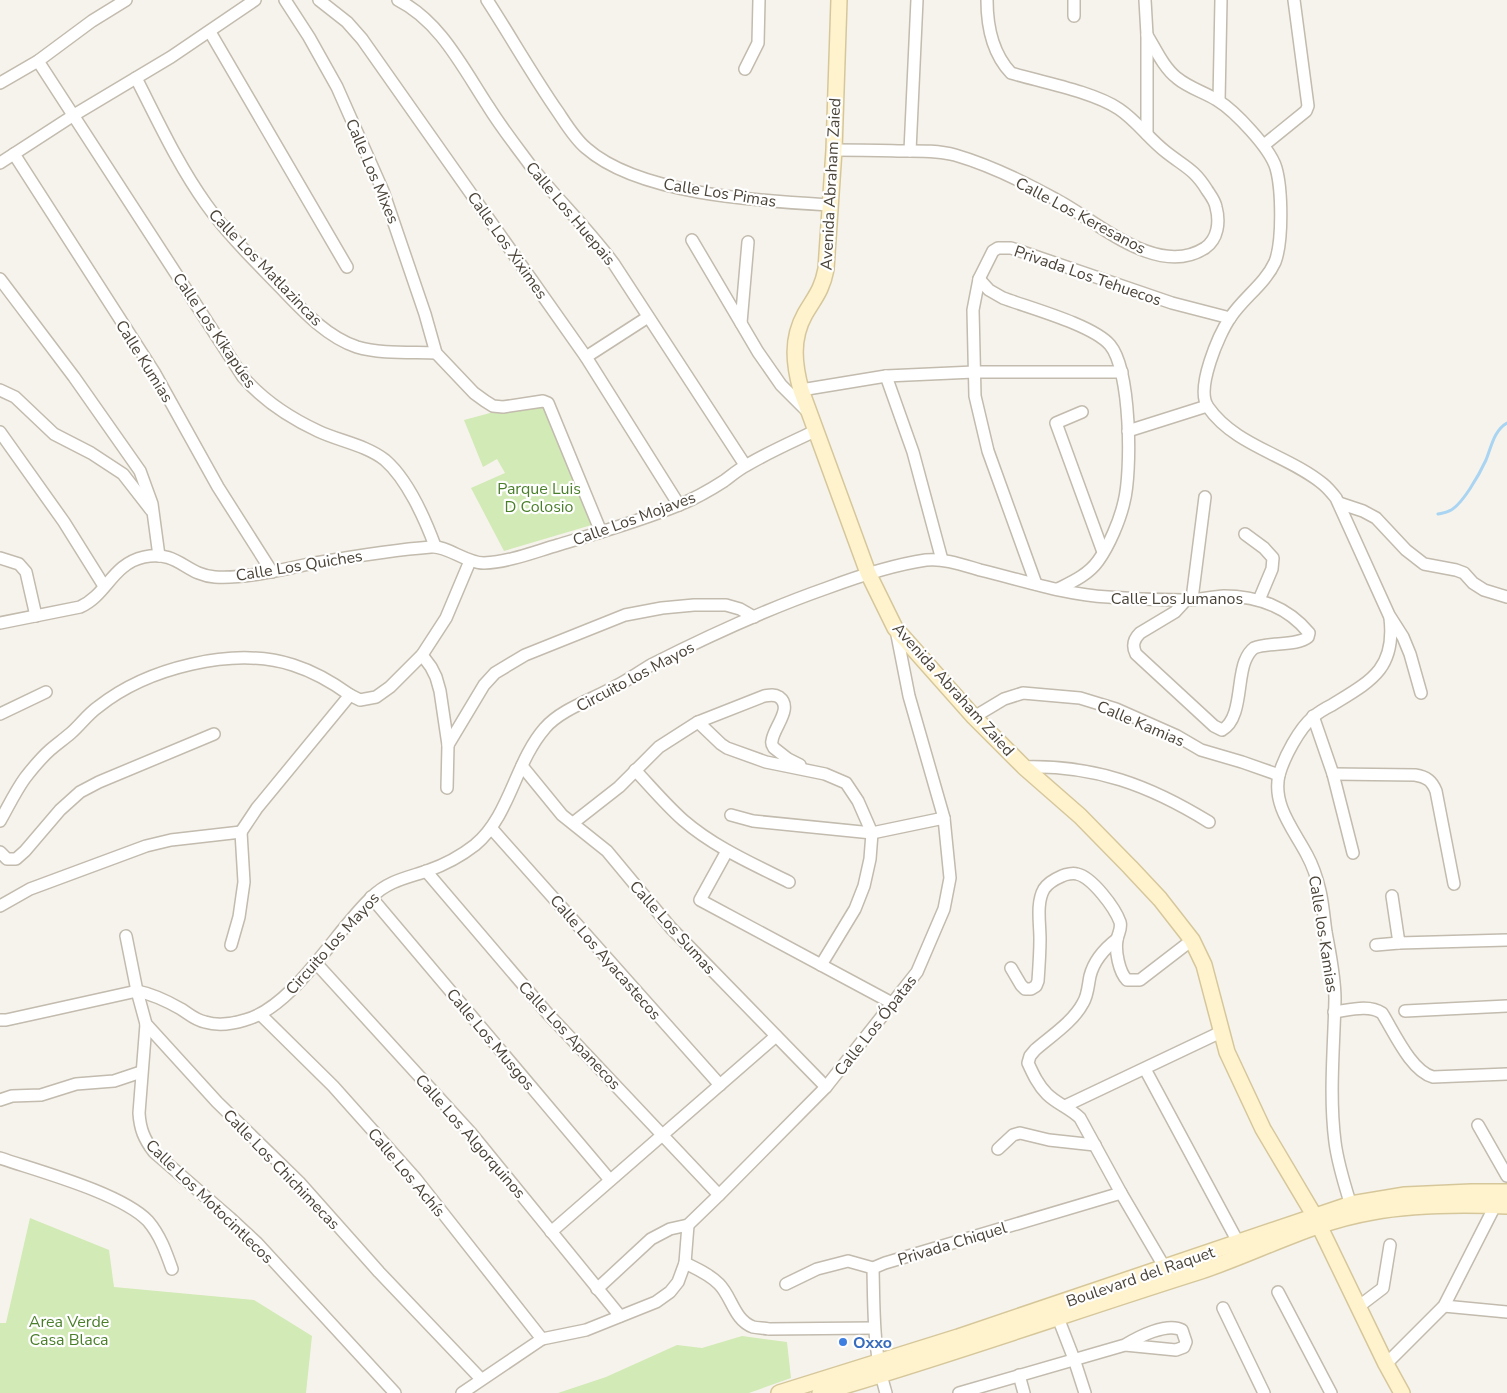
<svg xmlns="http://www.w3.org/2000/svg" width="1507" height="1393" font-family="'Nunito Sans',sans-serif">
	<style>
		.park { fill: #d2eab5 }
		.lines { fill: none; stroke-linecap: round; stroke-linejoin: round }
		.stream { stroke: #a9d4f2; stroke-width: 3 }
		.street-casing { stroke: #c2bbae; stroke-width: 14 }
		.secondary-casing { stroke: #d6c79b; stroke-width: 18 }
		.street { stroke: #fff; stroke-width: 11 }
		.secondary { stroke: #fff3cd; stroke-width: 15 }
		.shop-dot { fill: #3f7fe0; stroke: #fff; stroke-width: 2 }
		.labels { text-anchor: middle; stroke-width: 4.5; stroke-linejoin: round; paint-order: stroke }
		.street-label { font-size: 16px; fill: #4b4439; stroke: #fff }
		.park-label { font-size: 16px; fill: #4a7f2a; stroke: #fff }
		.shop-label { font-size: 16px; font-weight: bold; fill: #366cbe; stroke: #fff; text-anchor: start }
	</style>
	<rect width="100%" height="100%" fill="#f6f3ec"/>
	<g class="park">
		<path d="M 545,406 L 595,524 L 504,551 L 471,488 L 505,473 L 497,459 L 483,467 L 464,420 L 505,409 Z"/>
		<path d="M 30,1218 L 109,1250 L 114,1287 L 254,1300 L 312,1336 L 306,1393 L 0,1393 L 0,1323 L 6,1323 Z"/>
		<path d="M 742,1336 L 787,1342 L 791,1378 L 749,1393 L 558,1393 L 606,1377 L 677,1345 L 702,1348 Z"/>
	</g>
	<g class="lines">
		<path class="stream" d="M 1438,514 C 1441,513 1446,513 1449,511 C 1462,506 1480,473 1486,460 C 1491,448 1494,430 1507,423"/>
		<defs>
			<g id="street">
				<path d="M 285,0 L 309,37 L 337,87 L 383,191 L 425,314 L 436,353 L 474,393 L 485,401 L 493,406 L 503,407 L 543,401 L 548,403 L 601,532"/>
				<path d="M 319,0 L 347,22 L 362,39 L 586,357 L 679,505"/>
				<path d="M 398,0 C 440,21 463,68 488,106 C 501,127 516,146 530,165 C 557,199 588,229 614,264 L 745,465"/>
				<path d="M 487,0 C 511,37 533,76 558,112 C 566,124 575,139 586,148 C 639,195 761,201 830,205"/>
				<path d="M 1145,0 L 1147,35 L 1147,134"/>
				<path d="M 1074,16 L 1074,0"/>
				<path d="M 210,32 L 347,267"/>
				<path d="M 1147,35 C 1156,50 1164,68 1177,78 C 1189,88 1204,92 1217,100 C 1235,111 1270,148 1276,168 C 1282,189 1283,241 1275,262 C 1265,284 1243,298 1230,318 C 1219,334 1195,389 1208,407 C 1235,446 1288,455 1323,484 C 1328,488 1332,493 1336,498 L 1389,615 L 1403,637 L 1410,654 L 1421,693"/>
				<path d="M 38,61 L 243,377 C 263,400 290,418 318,431 C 339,441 366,445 385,460 C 407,479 425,519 435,546"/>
				<path d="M 745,69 L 758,43 L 759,0"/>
				<path d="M 136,78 C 158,121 178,165 206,204 C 228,235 256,262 282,289 C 303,311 327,337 357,347 C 380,354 412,352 436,353"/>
				<path d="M 0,83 L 38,61 L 92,21 L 126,0"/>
				<path d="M 1219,101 L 1221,0"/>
				<path d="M 1264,145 L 1306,111 L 1308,106 L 1294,0"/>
				<path d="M 834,150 C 855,150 877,150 898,151 C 916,151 937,150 955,155 C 986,164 1026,183 1055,199 C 1096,220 1157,279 1205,248 C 1218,239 1220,222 1216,207 C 1215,201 1211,196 1207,190 C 1194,169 1185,167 1166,152 C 1149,139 1137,121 1119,109 C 1094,92 1042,82 1011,73 C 993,54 987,27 987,0"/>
				<path d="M 910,151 L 917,0"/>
				<path d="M 14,154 L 154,372 L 218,487 L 272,572"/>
				<path d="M 0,163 L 74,115 L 171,57 L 255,0"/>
				<path d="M 692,240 L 758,352 L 781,385 L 808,412"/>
				<path d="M 0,279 L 74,377 L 140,471 L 152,504 L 159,556"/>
				<path d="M 979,279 L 989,290 L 1003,298 C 1030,308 1093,325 1110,345 C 1131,370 1132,471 1124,502 C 1120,520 1109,546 1098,561 C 1088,575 1072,582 1058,589"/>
				<path d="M 741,323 L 748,242"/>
				<path d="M 586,357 L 648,317"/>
				<path d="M 886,376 L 913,452 L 942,560"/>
				<path d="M 0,390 L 15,397 L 54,434 L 91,453 L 123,474 L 151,510"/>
				<path d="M 801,390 L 886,376 L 974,372 L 1122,372"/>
				<path d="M 1082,412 L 1056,423 L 1103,552"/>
				<path d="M 1128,431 L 1207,406"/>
				<path d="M 0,432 L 64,522 L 104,586"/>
				<path d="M 1339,503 L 1363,511 L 1376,518 L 1406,550 L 1424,564 L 1456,570 L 1464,573 L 1473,583 L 1484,590 L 1507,597"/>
				<path d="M 1245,534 L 1264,548 L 1273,558 L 1272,569 L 1259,600"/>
				<path d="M 0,558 L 19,564 L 26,572 L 36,616"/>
				<path d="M 1036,584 L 988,451 L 975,396 L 973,310 L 979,279 L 993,251 L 998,248 L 1011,248 L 1172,303 L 1230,318"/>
				<path d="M 1192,599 L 1205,497"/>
				<path d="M 0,623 L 80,607 C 107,595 112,564 144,557 C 179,550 185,575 215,577 C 242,579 282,570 309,564 C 350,557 390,550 431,547 C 446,545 466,563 484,563 C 509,562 534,552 558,545 C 598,533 640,521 679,505 C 694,499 710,490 724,481 C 732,475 739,469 747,465 C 769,452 792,442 815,431"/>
				<path d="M 422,655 L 431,667 L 436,677 L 440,691 L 448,745 L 447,788"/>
				<path d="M 0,714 L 46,692"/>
				<path d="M 1313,716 L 1333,774 L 1353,853"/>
				<path d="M 974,717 L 1004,699 L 1023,693 L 1080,698 L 1116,709 L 1177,736 L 1201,750 L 1242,762 L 1279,775"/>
				<path d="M 698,722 L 721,744 L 727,748 L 766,762 L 825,774 L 846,783 L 858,801 L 872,833 L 870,859 L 864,886 L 855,909 L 821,965"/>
				<path d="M 448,745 L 484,685 L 495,673 L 525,655 L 625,615 L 662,608 L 694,605 L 726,605 L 740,609 L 754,617"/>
				<path d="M 522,766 L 562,815 L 607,851 L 671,928 L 826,1087"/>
				<path d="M 1024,767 C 1095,765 1149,785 1209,822"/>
				<path d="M 635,770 C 651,787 666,805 683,820 C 714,847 753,864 789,882"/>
				<path d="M 1333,774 L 1415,775 C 1427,777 1432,781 1436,791 L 1454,884"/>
				<path d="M 731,815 L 753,821 L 872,833 L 944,818"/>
				<path d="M 0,821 C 8,807 15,792 25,778 C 32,769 41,758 50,750 C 57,744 64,739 71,733 C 80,725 88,714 98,707 C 147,668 233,646 293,665 C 315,672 332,682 350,695"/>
				<path d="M 573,823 L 619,787 L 659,747 L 698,722 L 764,696 C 770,695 774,694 779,697 C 794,708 773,728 772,741 C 771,744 772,745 774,748 L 788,759 L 800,765"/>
				<path d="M 492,829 L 720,1085"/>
				<path d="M 241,832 L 257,808 L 350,695 L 360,700 L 376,697 L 390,687 L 422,655 L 446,618 L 470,561"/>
				<path d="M 727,851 L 700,900 L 892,1003"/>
				<path d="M 0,852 L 7,859 L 16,859 L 25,851 L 60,810 L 80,792 L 99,782 L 214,734"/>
				<path d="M 426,871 L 548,1014 L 719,1195"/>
				<path d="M 1392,896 L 1399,943 L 1507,940"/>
				<path d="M 371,897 L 610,1180"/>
				<path d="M 0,906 L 30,889 L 146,846 L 171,840 L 241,832"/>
				<path d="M 126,936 L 137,991 L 146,1024 L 217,1102 L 299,1182 L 379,1272 L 481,1379"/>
				<path d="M 1117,939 C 1104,949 1094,960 1090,976 C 1088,985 1088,995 1083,1003 C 1073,1022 1051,1036 1035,1050 L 1030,1056 L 1028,1063 C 1033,1074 1038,1085 1047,1094 C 1057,1104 1070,1108 1080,1118 L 1121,1193 L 1165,1268"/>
				<path d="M 231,945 L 239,917 L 244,882 L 241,832"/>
				<path d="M 1376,945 L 1399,943"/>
				<path d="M 315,962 L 471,1133 L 620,1316"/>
				<path d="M 1011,968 L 1021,985 L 1025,989 L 1031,989 L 1036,986 L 1038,981 C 1039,967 1040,953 1040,939 C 1040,923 1036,903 1044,889 C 1048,883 1055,879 1062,876 C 1066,874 1073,873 1077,874 C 1092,877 1115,908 1120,922 C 1122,929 1118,933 1117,940 C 1115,951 1119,972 1127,980 L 1140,980 L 1192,940"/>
				<path d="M 1405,1011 L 1507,1006"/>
				<path d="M 1334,1012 C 1349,1010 1369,1004 1382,1013 C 1394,1032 1411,1071 1433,1077 L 1507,1074"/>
				<path d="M 261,1015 L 333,1086 L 416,1179 L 542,1339"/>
				<path d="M 0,1020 L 6,1020 L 137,991 C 152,994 167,1001 181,1009 C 189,1014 195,1020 205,1022 C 218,1026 232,1024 245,1020 C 294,1007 335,931 372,897 C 388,881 406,878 427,871 C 444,865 461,856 475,845 C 510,816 515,762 545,728 C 561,709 594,699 616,686 C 628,680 639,672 651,665 C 708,636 767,609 827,588 C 859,576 892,565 926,560 C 944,558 963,565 980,570 C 1022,580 1065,595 1108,597 C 1133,599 1158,600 1183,600 C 1197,600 1210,597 1224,596 C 1257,596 1288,607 1309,633 L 1308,637 C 1298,646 1269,642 1254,648 C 1250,651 1247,656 1245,661 C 1237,680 1242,719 1222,730 L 1214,726 L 1136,654 C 1132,646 1133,640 1140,633 L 1175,612 L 1186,600"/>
				<path d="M 146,1024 L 139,1113 C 140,1129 144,1139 154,1152 L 230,1218 L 257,1243 L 395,1393"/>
				<path d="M 1145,1069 L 1238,1242"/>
				<path d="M 0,1100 L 12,1096 L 41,1095 L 76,1084 L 114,1081 L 141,1072"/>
				<path d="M 1065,1106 L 1221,1032"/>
				<path d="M 1478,1125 L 1507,1176"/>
				<path d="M 998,1149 L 1013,1135 L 1020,1133 L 1049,1140 L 1095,1145"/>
				<path d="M 0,1158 C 38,1171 121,1193 148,1221 C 160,1235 166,1252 172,1269"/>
				<path d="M 1353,1212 C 1346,1189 1338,1166 1335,1142 C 1329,1095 1334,1047 1335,999 C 1335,977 1330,954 1326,932 C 1324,918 1323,904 1320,891 C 1317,878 1313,866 1307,855 C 1294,830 1272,805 1279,775 C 1284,757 1299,729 1313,717 C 1319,712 1326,708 1332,705 C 1371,681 1396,669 1390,618"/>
				<path d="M 551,1232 L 776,1036"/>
				<path d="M 685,1263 C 697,1269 709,1274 719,1284 C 732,1297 734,1320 753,1327 C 758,1328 764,1328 769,1329 L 874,1328"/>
				<path d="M 873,1268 C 874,1312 873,1351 886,1393"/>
				<path d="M 786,1284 L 817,1269 L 848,1261 L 873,1268 L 885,1263 L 1121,1193"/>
				<path d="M 597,1289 L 651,1239 L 670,1229 L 688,1225 L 719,1195 L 826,1087 L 917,972 L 944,909 L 950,878 L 944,818 L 909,696 L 896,630"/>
				<path d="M 1278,1292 L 1331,1393"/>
				<path d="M 1444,1306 L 1507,1312"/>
				<path d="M 1358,1307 L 1383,1288 L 1390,1245"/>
				<path d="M 1223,1308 L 1264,1393"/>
				<path d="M 1055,1310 L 1074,1359 L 1085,1393"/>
				<path d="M 1386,1364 L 1444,1306 L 1498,1200"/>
				<path d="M 1019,1375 L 1024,1393"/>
				<path d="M 462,1393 L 542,1339 L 586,1330 L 656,1302 L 670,1292 L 678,1282 L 685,1263 L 688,1225"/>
				<path d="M 959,1393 L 1125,1345 L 1176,1350 L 1184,1347 L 1186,1342 L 1182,1330 C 1167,1322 1138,1337 1125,1345"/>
			</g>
			<g id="secondary">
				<path d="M 839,0 L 834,150 L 826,269 C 822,290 815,297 805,314 C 791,339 794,364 801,390 L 868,573 L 895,628 L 974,717 L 1024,767 L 1080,816 L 1130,867 L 1160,899 L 1192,940 L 1204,965 L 1227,1052 L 1263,1129 L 1314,1215 L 1386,1364 L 1402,1393"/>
				<path d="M 779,1393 L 958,1337 L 1351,1204 L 1405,1195 L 1471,1192 L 1507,1192"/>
				<path d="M 820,1393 C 948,1356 1074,1311 1201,1271 C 1258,1252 1312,1222 1372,1212 C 1416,1204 1462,1204 1507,1206"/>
			</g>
		</defs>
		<use href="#street" class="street-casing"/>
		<use href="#secondary" class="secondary-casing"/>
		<use href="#street" class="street"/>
		<use href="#secondary" class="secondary"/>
	</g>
	<circle class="shop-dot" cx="843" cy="1342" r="5"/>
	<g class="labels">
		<g class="street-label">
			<text transform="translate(373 171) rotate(67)" y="6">Calle Los Mixes</text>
			<text transform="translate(830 184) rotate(-87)" y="6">Avenida Abraham Zaied</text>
			<text transform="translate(720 192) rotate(9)" y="6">Calle Los Pimas</text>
			<text transform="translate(571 213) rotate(50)" y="6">Calle Los Huepais</text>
			<text transform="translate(1081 215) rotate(28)" y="6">Calle Los Keresanos</text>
			<text transform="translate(508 245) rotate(55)" y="6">Calle Los Xiximes</text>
			<text transform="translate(266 267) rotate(46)" y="6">Calle Los Matlazincas</text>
			<text transform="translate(1088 275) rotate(19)" y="6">Privada Los Tehuecos</text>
			<text transform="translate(215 330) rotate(56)" y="6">Calle Los Kikapúes</text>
			<text transform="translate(145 361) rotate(58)" y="6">Calle Kumias</text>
			<text transform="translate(634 518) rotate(-20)" y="6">Calle Los Mojaves</text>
			<text transform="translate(299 565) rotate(-9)" y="6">Calle Los Quiches</text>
			<text x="1177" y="604">Calle Los Jumanos</text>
			<text transform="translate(635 676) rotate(-28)" y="6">Circuito los Mayos</text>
			<text transform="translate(954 689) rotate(48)" y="6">Avenida Abraham Zaied</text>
			<text transform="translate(1141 723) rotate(23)" y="6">Calle Kamias</text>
			<text transform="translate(673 927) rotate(48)" y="6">Calle Los Sumas</text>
			<text transform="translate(1324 934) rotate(81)" y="6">Calle los Kamias</text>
			<text transform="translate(332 943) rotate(-48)" y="6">Circuito los Mayos</text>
			<text transform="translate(606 957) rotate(49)" y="6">Calle Los Ayacastecos</text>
			<text transform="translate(875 1025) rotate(-52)" y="6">Calle Los Ópatas</text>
			<text transform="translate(570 1035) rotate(47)" y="6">Calle Los Apanecos</text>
			<text transform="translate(491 1039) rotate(50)" y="6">Calle Los Musgos</text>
			<text transform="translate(471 1136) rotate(49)" y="6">Calle Los Algorquinos</text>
			<text transform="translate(282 1169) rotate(46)" y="6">Calle Los Chichimecas</text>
			<text transform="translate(407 1172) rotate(50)" y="6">Calle Los Achís</text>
			<text transform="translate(210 1201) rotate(44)" y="6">Calle Los Motocintlecos</text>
			<text transform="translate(952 1243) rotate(-17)" y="6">Privada Chiquel</text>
			<text transform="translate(1140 1276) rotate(-19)" y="6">Boulevard del Raquet</text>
		</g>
		<g class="park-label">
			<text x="539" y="494">Parque Luis<tspan x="539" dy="18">D Colosio</tspan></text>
			<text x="69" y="1327">Area Verde<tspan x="69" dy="18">Casa Blaca</tspan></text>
		</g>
		<g class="shop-label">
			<text x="853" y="1348">Oxxo</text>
		</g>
	</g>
</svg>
